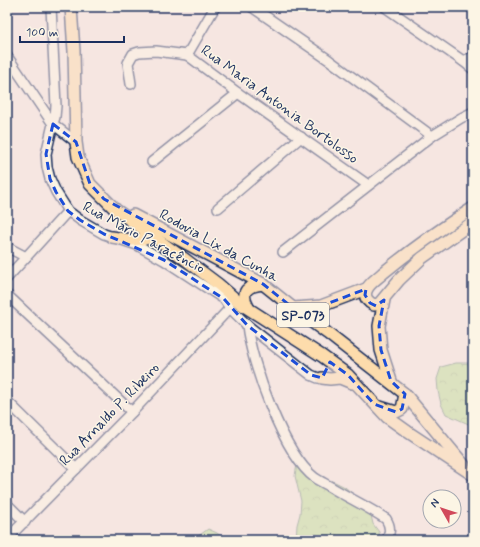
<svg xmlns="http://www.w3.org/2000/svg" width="480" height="547" font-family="Mynerve,sans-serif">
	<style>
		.forest { fill: url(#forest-crowns); stroke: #6c867a }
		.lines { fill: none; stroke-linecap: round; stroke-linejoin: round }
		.minor-casing { stroke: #1b2f5e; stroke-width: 12 }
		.major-casing { stroke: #1b2f5e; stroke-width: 14 }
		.minor { stroke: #fcf5e5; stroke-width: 9 }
		.major { stroke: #fddcac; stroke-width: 11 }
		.marked { fill: none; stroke: #1d4ed8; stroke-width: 3; stroke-dasharray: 8 5; stroke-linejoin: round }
		.labels { text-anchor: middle; stroke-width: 3; stroke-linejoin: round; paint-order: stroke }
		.shield { fill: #fcf5e5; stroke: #5e6a86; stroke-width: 1 }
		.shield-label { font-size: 14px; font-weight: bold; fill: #1b2f5e }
		.street-label { font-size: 15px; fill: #1b2f5e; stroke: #fcf5e5 }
	</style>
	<defs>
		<pattern id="forest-crowns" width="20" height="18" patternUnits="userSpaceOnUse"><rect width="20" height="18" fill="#bcdd97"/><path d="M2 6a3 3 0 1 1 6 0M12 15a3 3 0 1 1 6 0" fill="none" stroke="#a1be85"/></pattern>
	</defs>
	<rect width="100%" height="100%" fill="#f5e6e1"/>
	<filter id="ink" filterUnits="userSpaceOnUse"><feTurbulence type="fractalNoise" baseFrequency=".025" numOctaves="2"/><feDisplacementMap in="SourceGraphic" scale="8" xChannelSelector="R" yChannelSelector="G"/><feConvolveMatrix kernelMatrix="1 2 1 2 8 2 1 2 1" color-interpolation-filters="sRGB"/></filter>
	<g filter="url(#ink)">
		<g class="forest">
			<path d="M 456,363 L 469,363 L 473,366 L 473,426 L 446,414 L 441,404 L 438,391 L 437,379 L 441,367 Z"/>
			<path d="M 297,464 L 325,479 L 335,482 L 345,487 L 363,503 L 370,511 L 373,524 L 379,532 L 380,540 L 296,540 L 297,525 L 300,514 L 301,501 L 295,476 Z"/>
			<path d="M 208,529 L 217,533 L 226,540 L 193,540 Z"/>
		</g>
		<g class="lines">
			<defs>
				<g id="minor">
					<path d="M 51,7 L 56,106 L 55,117 L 53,124 L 76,142"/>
					<path d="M 252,7 L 329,60 L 432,136"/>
					<path d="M 385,7 L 463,61 L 473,69"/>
					<path d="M 187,55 L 215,7"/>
					<path d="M 7,56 L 53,124 L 46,154 L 47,167 L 50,179 L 56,192 L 68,211 L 80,220 L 104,234 L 137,245 L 164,260 L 224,299 L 230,308 L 247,325 L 311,375 L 318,378 L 322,378"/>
					<path d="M 463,61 L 473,57"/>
					<path d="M 131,84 L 128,63 L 133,54 L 139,52 L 156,51 L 187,55 L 238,93 L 368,185"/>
					<path d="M 152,162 L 238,93"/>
					<path d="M 218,208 L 301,137"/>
					<path d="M 7,247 L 26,257"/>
					<path d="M 283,252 L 432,136 L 461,118 L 473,112"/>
					<path d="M 7,278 L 68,211"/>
					<path d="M 7,295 L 132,412"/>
					<path d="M 247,325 C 251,363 284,455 315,478 C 321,482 328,485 334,489 C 351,499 370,508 386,519 C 391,527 390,532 387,540"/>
					<path d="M 7,401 L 76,469"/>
					<path d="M 7,504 L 25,522"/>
					<path d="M 7,539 L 132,412 L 230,308"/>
				</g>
				<g id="major">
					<path d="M 71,7 L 74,51 L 76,142 L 78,157 L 90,184 L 116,210 L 182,257 L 218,284 L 241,304 L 322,356 L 348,375 L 387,417 L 408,432 L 473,475"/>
					<path d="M 473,208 C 442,228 412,249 383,273 C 378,278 368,284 366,291 C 364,298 368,302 374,305 L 379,304 L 399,280 L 422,258 L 473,222"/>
					<path d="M 133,215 L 263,284 L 293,308 L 327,333 L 405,394 L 464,465"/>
					<path d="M 112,237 L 131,240 L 156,238"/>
					<path d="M 384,300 L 379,326 L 381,350 L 391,381"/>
					<path d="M 248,307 C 240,291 247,286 263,284"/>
					<path d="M 293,308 L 321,306 L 366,289"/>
					<path d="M 322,378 L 330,379 L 340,378 L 352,383"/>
					<path d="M 380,407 L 396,412 L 402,409 L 405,394"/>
				</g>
			</defs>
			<use href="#minor" class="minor-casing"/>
			<use href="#major" class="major-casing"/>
			<use href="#minor" class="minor"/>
			<use href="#major" class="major"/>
		</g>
	</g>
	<path d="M0 0H480V547H0ZM 53,124 L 76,142 L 90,184 L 104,199 L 263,284 L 293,308 L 321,306 L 366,289 L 365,295 L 370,303 L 376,306 L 384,300 L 379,326 L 381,350 L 391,381 L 405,394 L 402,409 L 396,412 L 374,404 L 348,375 L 330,362 L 322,378 L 311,375 L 247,325 L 224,299 L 164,260 L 104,234 L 80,220 L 68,211 L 56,192 L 50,179 L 46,154 Z" fill="#f5e6e1" fill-opacity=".55" fill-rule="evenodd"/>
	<path class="marked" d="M 53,124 L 76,142 L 90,184 L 104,199 L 263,284 L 293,308 L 321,306 L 366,289 L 365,295 L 370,303 L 376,306 L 384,300 L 379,326 L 381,350 L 391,381 L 405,394 L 402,409 L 396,412 L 374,404 L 348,375 L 330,362 L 322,378 L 311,375 L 247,325 L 224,299 L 164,260 L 104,234 L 80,220 L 68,211 L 56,192 L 50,179 L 46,154 Z"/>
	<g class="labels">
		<rect class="shield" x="277" y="303" width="52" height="24" rx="3"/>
		<g class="shield-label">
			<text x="303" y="320">SP-073</text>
		</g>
		<g class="street-label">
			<text transform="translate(280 104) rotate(36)" y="5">Rua Maria Antonia Bortolosso</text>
			<text transform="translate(144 237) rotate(28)" y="5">Rua Mário Paracêncio</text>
			<text transform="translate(219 245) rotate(29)" y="5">Rodovia Lix da Cunha</text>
			<text transform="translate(109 414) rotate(-46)" y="5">Rua Arnaldo P. Ribeiro</text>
		</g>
	</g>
	<rect width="480" height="547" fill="none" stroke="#fcf5e5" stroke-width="24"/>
	<rect x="12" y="12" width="456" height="523" fill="none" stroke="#1b2f5e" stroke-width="1.5" filter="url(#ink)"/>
	<g transform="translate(442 509) rotate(309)"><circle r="19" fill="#fcf5e5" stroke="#a2a6af"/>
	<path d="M0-3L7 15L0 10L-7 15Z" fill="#d1495b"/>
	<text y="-6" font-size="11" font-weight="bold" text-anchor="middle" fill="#1b2f5e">N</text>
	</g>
	<path d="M20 36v6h104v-6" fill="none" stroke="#1b2f5e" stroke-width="2"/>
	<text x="26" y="36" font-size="12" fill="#1b2f5e" stroke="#fcf5e5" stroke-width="3" paint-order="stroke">100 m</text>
</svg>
